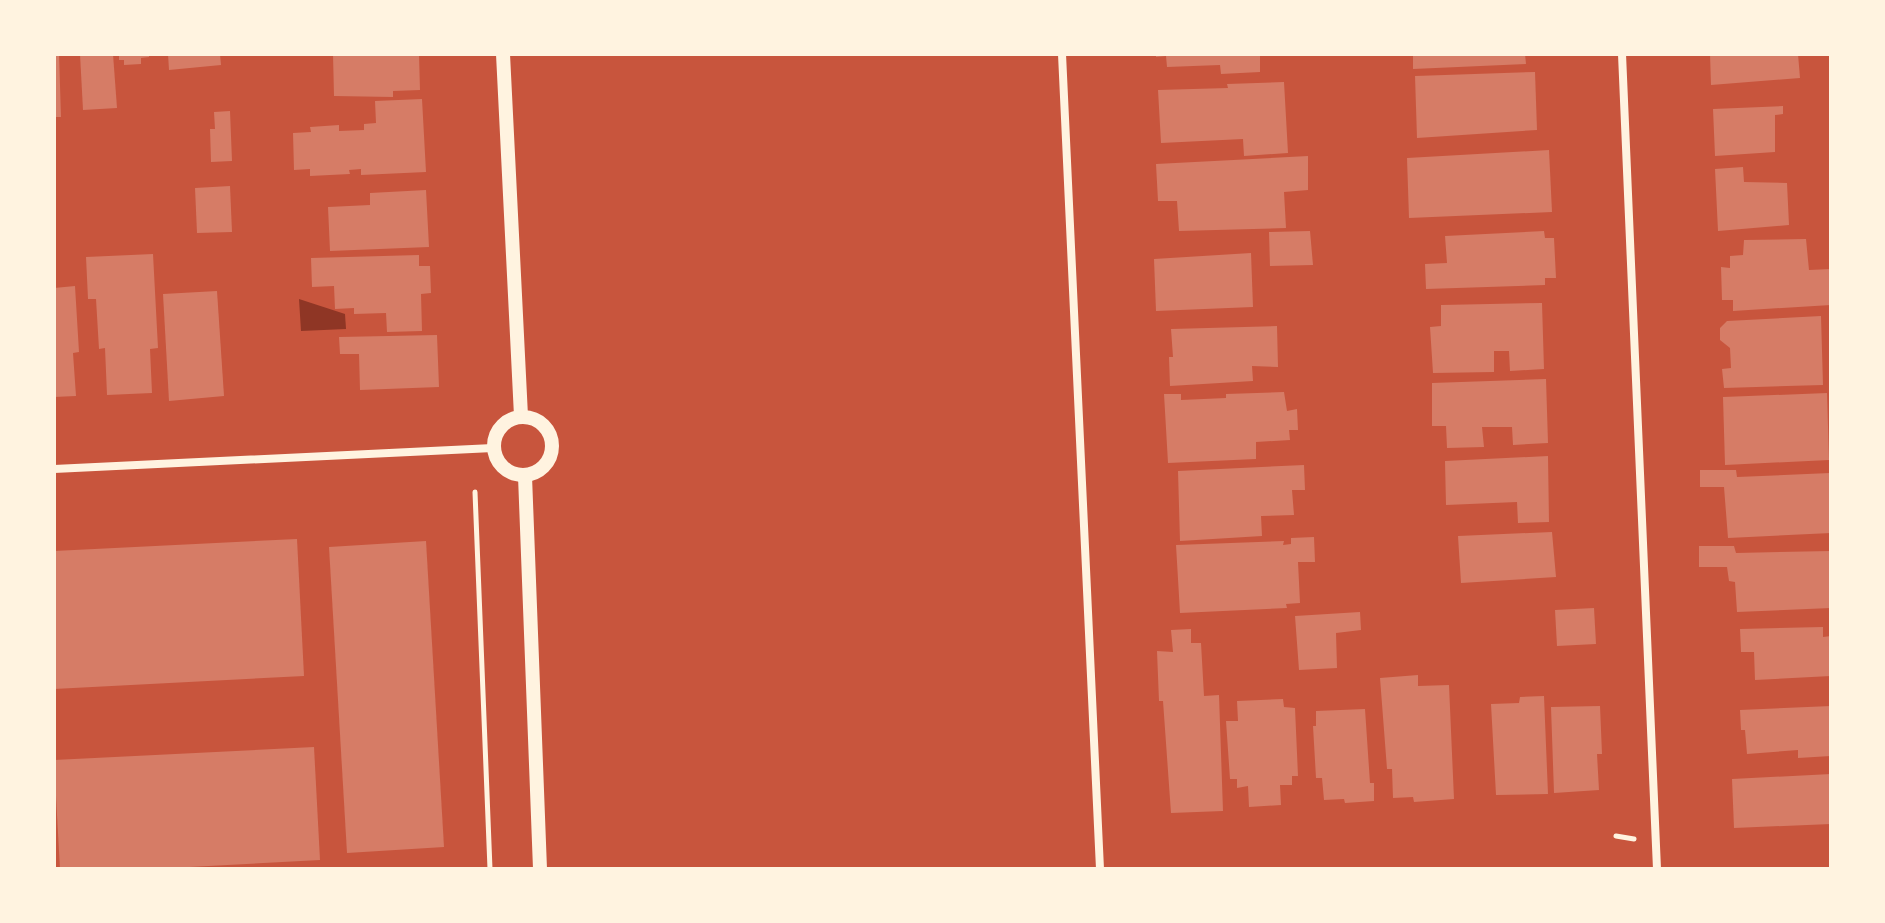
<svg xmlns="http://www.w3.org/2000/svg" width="1885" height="923" font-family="'Noto Sans',sans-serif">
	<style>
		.water { fill: #8f3625 }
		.building { fill: #d67c66 }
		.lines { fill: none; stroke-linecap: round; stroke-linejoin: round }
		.path { stroke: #fff3e0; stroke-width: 5 }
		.minor { stroke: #fff3e0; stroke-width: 8 }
		.tertiary { stroke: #fff3e0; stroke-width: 14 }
	</style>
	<rect width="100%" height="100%" fill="#c8553d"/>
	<path class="water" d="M 299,299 L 345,314 L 346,329 L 301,331 Z"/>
	<g class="building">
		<path d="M 54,54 L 59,54 L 61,117 L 54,117 Z"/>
		<path d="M 80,54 L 113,54 L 117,108 L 83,110 Z"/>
		<path d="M 119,54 L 149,54 L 149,57 L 141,58 L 141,64 L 124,65 L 124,60 L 119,60 Z"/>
		<path d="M 168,54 L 220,54 L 221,65 L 169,70 Z"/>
		<path d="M 333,54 L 419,54 L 420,90 L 393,91 L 393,97 L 334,96 Z"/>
		<path d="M 1156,54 L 1260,54 L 1260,72 L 1221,74 L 1220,65 L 1167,67 L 1166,56 L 1156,57 Z"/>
		<path d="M 1413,54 L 1525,54 L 1526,64 L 1413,69 Z"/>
		<path d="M 1710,54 L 1798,54 L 1800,78 L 1711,85 Z"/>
		<path d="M 1535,72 L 1537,130 L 1417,138 L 1415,76 Z"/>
		<path d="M 1284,82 L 1288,153 L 1244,156 L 1243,139 L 1161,143 L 1158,90 L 1228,88 L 1227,84 Z"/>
		<path d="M 422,99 L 426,172 L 361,175 L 361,169 L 349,170 L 350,174 L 310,176 L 310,169 L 294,170 L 293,133 L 311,132 L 310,127 L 339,125 L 339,131 L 364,130 L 364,124 L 376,123 L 375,101 Z"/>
		<path d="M 1783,106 L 1783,114 L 1775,115 L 1775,152 L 1715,156 L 1713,109 Z"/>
		<path d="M 230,111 L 232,161 L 211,162 L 210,129 L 215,129 L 214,112 Z"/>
		<path d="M 1549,150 L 1552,212 L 1409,218 L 1407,158 Z"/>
		<path d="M 1308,156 L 1308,190 L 1284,192 L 1286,228 L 1179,231 L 1177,201 L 1158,201 L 1156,164 Z"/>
		<path d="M 1743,167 L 1744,182 L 1787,183 L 1789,225 L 1718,231 L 1715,169 Z"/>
		<path d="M 230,186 L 232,232 L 197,233 L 195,188 Z"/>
		<path d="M 426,190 L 429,247 L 330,251 L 328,207 L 370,205 L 370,193 Z"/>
		<path d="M 1310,231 L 1313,265 L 1270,266 L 1269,232 Z"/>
		<path d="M 1544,231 L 1545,238 L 1554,238 L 1556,278 L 1545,278 L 1545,285 L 1426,289 L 1425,264 L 1447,263 L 1445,236 Z"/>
		<path d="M 1806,239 L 1809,270 L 1831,269 L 1831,305 L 1733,311 L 1733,300 L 1722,300 L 1721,267 L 1730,268 L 1730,256 L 1743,255 L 1744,240 Z"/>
		<path d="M 1251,253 L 1253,307 L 1156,311 L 1154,259 Z"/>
		<path d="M 153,254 L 158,348 L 150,349 L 152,393 L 107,395 L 105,348 L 99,349 L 96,299 L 88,299 L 86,257 Z"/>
		<path d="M 419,255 L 419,266 L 430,266 L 431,293 L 421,294 L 422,331 L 387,332 L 386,313 L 354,314 L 354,308 L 335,309 L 334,286 L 312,287 L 311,258 Z"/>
		<path d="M 75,286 L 79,352 L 73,353 L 76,396 L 54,397 L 54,288 Z"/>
		<path d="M 217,291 L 224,396 L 169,401 L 163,294 Z"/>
		<path d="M 1542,303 L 1544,369 L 1510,371 L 1509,351 L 1494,351 L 1494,372 L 1433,373 L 1430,327 L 1441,326 L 1441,305 Z"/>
		<path d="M 1821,316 L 1823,385 L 1724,388 L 1722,369 L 1731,368 L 1730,348 L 1720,340 L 1720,328 L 1727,321 Z"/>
		<path d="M 1277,326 L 1278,367 L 1252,366 L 1253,381 L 1170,386 L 1169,357 L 1173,357 L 1171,329 Z"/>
		<path d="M 437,335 L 439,387 L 360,390 L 359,354 L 340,354 L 339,337 Z"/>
		<path d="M 1546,379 L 1548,443 L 1513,445 L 1512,427 L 1482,427 L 1484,447 L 1447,448 L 1446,426 L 1432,426 L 1432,383 Z"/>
		<path d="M 1284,392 L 1287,411 L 1297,409 L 1298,430 L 1289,430 L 1290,440 L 1256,442 L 1256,459 L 1168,463 L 1164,394 L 1181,394 L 1181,400 L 1226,398 L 1226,394 Z"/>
		<path d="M 1827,393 L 1829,460 L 1725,465 L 1723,397 Z"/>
		<path d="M 1548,456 L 1549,522 L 1518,523 L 1517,502 L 1446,505 L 1445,461 Z"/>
		<path d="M 1304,465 L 1305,490 L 1292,490 L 1294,515 L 1261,516 L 1262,536 L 1180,541 L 1178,471 Z"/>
		<path d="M 1700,470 L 1736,470 L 1737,477 L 1830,473 L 1831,533 L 1728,538 L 1724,487 L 1700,487 Z"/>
		<path d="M 1552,532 L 1556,577 L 1461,583 L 1458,536 Z"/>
		<path d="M 1314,537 L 1315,562 L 1298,562 L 1300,603 L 1286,604 L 1287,608 L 1180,613 L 1176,545 L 1284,541 L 1283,545 L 1291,544 L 1291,538 Z"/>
		<path d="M 297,539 L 304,676 L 54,689 L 54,551 Z"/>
		<path d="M 426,541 L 444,847 L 347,853 L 329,547 Z"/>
		<path d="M 1699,546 L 1734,546 L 1736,553 L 1831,551 L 1831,608 L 1737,612 L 1735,582 L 1729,581 L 1727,567 L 1699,567 Z"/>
		<path d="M 1594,608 L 1596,644 L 1557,646 L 1555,610 Z"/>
		<path d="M 1360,612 L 1361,630 L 1336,633 L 1337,668 L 1299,670 L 1295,616 Z"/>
		<path d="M 1823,627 L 1823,637 L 1831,636 L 1831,676 L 1755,680 L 1754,652 L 1741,652 L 1740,629 Z"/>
		<path d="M 1191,629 L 1191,643 L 1201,643 L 1204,696 L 1219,695 L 1223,811 L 1171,813 L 1163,701 L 1159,701 L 1157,651 L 1173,652 L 1171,630 Z"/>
		<path d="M 1418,675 L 1418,686 L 1449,685 L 1454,799 L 1414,802 L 1413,797 L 1393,798 L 1392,769 L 1387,769 L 1380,678 Z"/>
		<path d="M 1544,696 L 1548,794 L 1496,795 L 1491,704 L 1519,703 L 1520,697 Z"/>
		<path d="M 1283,699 L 1284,707 L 1295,708 L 1298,776 L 1292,776 L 1292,785 L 1280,785 L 1281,805 L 1249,807 L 1248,786 L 1237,788 L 1237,779 L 1230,779 L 1226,721 L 1238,721 L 1237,701 Z"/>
		<path d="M 1600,706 L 1602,754 L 1597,754 L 1599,790 L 1554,793 L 1551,707 Z"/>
		<path d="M 1831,706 L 1831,756 L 1798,758 L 1798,750 L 1747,754 L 1745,730 L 1741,730 L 1740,710 Z"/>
		<path d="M 1365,709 L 1370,783 L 1374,783 L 1374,801 L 1345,803 L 1344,799 L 1324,800 L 1322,778 L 1316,778 L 1313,726 L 1316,726 L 1316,711 Z"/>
		<path d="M 314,747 L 320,860 L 152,869 L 60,869 L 54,760 Z"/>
		<path d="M 1831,774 L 1831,824 L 1734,828 L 1732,779 Z"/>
	</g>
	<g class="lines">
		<g class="path">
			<path d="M 475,492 L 490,869"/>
			<path d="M 1616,836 L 1634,839"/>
		</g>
		<g class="minor">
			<path d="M 1062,54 L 1100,869"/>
			<path d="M 1622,54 L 1657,869"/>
			<path d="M 54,469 L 493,448"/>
		</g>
		<g class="tertiary">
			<path d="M 503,54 L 521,416"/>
			<circle cx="523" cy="446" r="29"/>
			<path d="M 525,476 L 540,869"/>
		</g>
	</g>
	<rect width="1885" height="923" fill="none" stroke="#fff3e0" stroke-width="112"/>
</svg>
